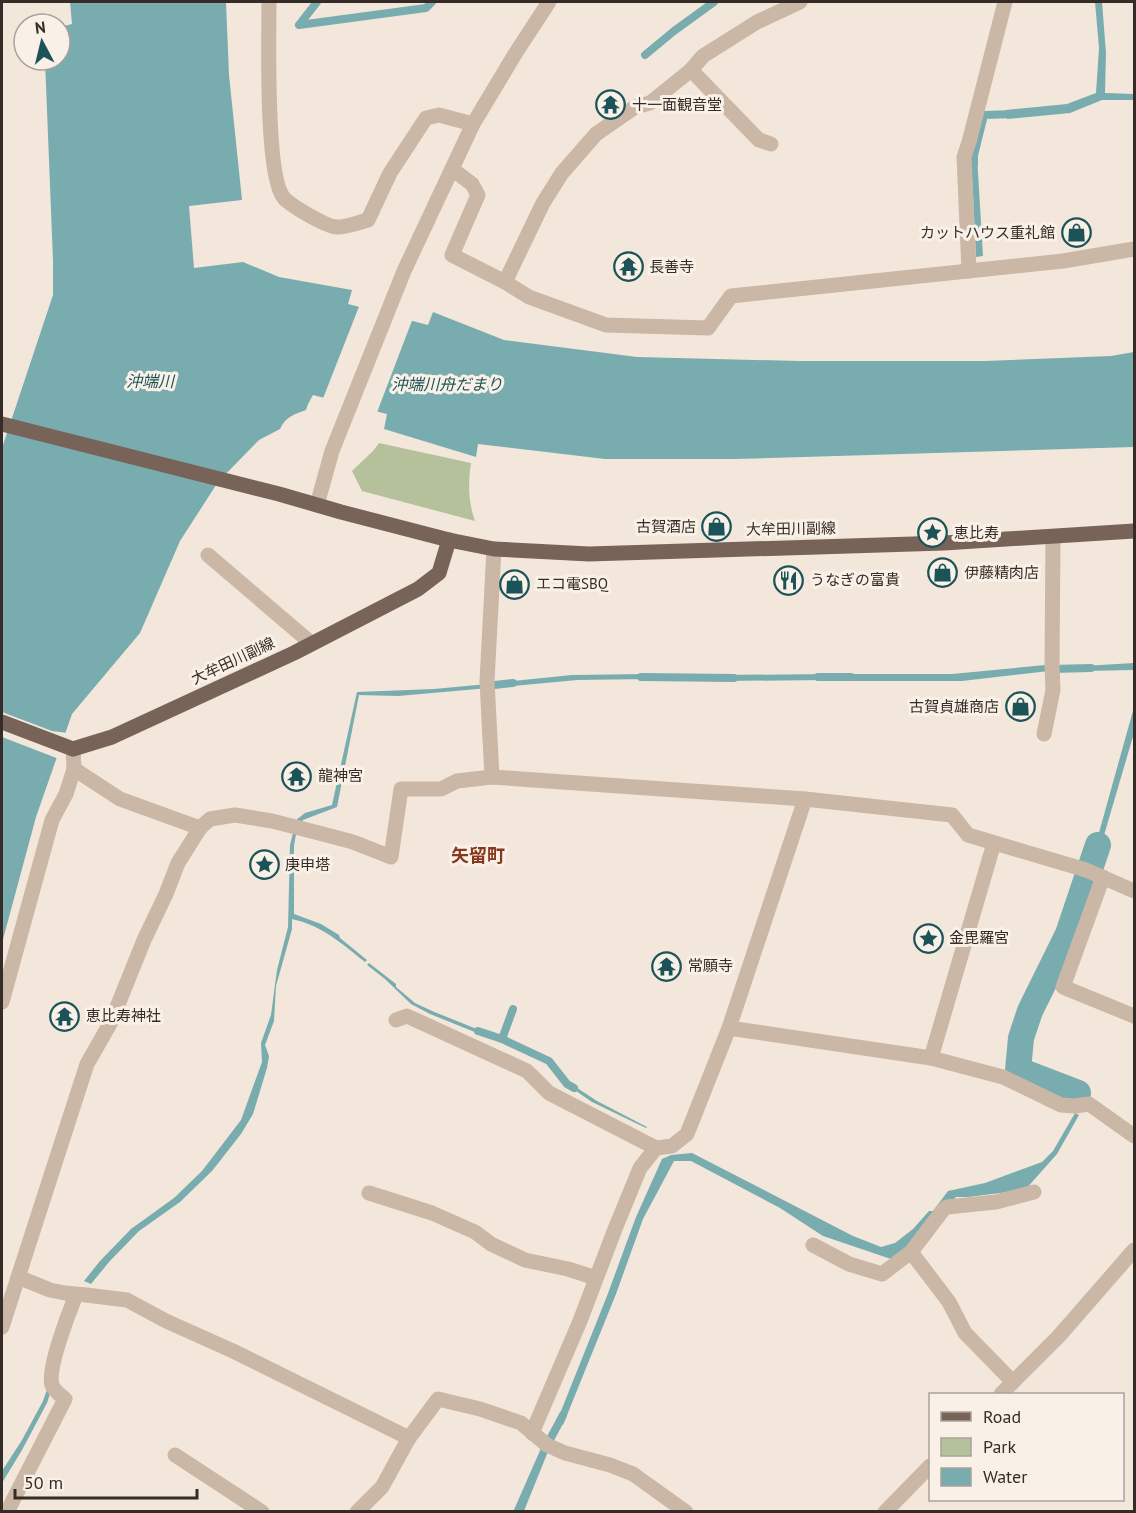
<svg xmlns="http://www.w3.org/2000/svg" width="1136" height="1513" font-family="'PT Sans','Noto Sans JP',sans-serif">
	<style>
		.green { fill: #b4c19a }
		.water { fill: #79acaf }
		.pier { fill: #f2e7da }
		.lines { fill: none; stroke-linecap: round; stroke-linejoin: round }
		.stream { stroke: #79acaf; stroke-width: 8 }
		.canal { stroke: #79acaf; stroke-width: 26 }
		.minor { stroke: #cab7a6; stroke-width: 15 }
		.major { stroke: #786358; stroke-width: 15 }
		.labels { text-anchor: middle; stroke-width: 6; stroke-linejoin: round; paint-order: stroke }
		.poi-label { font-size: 15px; fill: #362c27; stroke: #f9f1e7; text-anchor: start }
		.street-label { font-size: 15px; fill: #362c27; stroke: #f9f1e7 }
		.water-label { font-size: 16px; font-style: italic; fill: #1c5358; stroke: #f9f1e7 }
		.quarter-label { font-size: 18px; font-weight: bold; fill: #86391f; stroke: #f9f1e7 }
	</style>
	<rect width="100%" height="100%" fill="#f2e7da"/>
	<path class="green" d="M 379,443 L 471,463 C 468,484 468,501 475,521 L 362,491 L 352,471 L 373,451 Z"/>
	<g class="water">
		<path d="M 70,2 L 226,2 L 229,75 L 242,200 L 189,206 L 194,268 L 243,262 L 279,277 L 352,290 L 348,304 L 428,325 L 433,312 L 504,340 L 637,357 L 798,361 L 985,361 L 1111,356 L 1134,352 L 1134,447 L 735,459 L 605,459 L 478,444 L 476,457 L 384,429 L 387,414 L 313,395 L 308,404 L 306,410 C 295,414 285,417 280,429 L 259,440 L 218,482 L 180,541 L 140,633 L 72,714 L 36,817 L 2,943 L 2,448 L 53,295 L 53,261 L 45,60 L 60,60 L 60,27 L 72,24 Z"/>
		<path d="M 1095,2 L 1102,2 L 1106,53 L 1105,93 L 1134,94 L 1134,100 L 1102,100 L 1070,113 L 1007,119 L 1006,110 L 1067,104 L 1096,93 L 1099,48 Z"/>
		<path d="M 971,154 L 977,156 L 983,256 L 976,257 Z"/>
		<path d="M 1134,663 L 1134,670 L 1084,671 L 1083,666 Z"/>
		<path d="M 1056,664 L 1058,670 L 962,681 L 841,681 L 842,674 L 952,674 Z"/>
		<path d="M 649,674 L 649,679 L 577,680 L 502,687 L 502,682 L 572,675 Z"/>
		<path d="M 827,674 L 826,680 L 724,681 L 724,675 Z"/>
		<path d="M 488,684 L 489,688 L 398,696 L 359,695 L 337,807 L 303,820 L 302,822 L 296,820 L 305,813 L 332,805 L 357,692 L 434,689 Z"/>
		<path d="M 1134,707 L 1134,733 L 1095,866 L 1090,865 Z"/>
		<path d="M 293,833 L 296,834 L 294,846 L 294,914 L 321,924 L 339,935 L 340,938 L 367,960 L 365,962 C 341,943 323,926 292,919 L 292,929 L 276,986 L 274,1021 L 265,1045 L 269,1056 L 267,1068 L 253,1114 L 241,1134 L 212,1171 L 180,1202 L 139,1231 L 109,1262 L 91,1284 L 84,1281 L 100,1261 L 131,1229 L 174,1198 L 202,1171 L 241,1120 L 262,1062 L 261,1043 L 271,1015 L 277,970 L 288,927 L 290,845 Z"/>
		<path d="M 1085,878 L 1090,881 L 1071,935 L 1066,934 Z"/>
		<path d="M 369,963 L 396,984 L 396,987 L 415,1003 L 432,1011 L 489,1034 L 487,1037 L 430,1014 L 411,1004 L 385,979 L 367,965 Z"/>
		<path d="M 1042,981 L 1047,984 C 1031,1014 1022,1035 1021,1069 L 1016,1069 L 1017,1042 L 1027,1008 Z"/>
		<path d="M 1048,1079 L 1079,1093 L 1087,1093 L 1087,1097 L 1079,1098 L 1047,1083 Z"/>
		<path d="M 568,1082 L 597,1101 L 647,1127 L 646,1128 L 592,1102 L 566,1084 Z"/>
		<path d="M 1075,1113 L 1079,1115 L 1057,1154 L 1025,1190 L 968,1197 L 956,1197 L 915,1243 L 891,1259 L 823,1236 L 780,1208 L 691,1161 L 674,1161 L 643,1219 L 616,1294 L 563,1425 L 557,1421 L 607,1296 L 636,1217 L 662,1159 L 671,1155 L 692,1153 L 853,1236 L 881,1247 L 895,1243 L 913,1229 L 929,1211 L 933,1211 L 948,1191 L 985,1183 L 1042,1162 L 1053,1151 Z"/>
		<path d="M 62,1357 L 47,1403 L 22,1450 L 2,1483 L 2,1471 L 22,1440 L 43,1401 L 55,1367 Z"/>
		<path d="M 542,1446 L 549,1449 L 524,1511 L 513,1512 Z"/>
	</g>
	<g class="pier">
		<path d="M 360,304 L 413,318 L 376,415 L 322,401 Z"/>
		<path d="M 2,712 L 52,731 L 68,733 L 59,759 L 2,737 Z"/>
	</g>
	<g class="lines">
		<g class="stream">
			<path d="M 317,2 L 299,25 L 426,8 L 432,2"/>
			<path d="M 645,55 L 674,31 L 714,2"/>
			<path d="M 974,164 L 974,155 L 984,115 L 1015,114"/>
			<path d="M 1052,669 L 1091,668"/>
			<path d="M 641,677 L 734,678"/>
			<path d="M 818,677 L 851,677"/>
			<path d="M 486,686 L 513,683"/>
			<path d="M 478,1031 L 502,1039 L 549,1061 L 567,1084 L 574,1088"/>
			<path d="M 502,1039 L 513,1009"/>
			<path d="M 546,1447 L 563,1415"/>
		</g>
		<path class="canal" d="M 1078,1093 L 1018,1070 L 1021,1038 L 1030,1011 L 1068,934 L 1098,845"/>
		<g class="minor">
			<path d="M 269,2 C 269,36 265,177 284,198 C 291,206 327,227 337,227 C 343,228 361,222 368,220 L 390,173 L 426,118 L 439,115 L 473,124"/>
			<path d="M 691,70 L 759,140 L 771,144"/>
			<path d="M 452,169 L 472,184 L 478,195 L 452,255 L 505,282 L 529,297 L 606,325 L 708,328 L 731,296 L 1063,261 L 1134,249"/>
			<path d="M 969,271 L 964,157 L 969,142 L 1005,2"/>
			<path d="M 505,282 L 543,203 L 562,173 L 596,134 L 635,107 L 650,103 L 691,70 L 703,56 L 757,22 L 800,2"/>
			<path d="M 317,505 L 332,451 L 404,271 L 473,124 L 515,54 L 549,2"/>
			<path d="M 208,555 L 311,643"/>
			<path d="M 1044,734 L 1053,690 L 1052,666 L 1053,537"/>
			<path d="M 74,769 L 120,799 L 200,828"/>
			<path d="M 492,777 L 487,681 L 494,549"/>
			<path d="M 1103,877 L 1063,987 L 1134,1016"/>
			<path d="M 2,1002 L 52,820 L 66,794 L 74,769 L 73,749"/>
			<path d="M 396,1020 L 407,1016 L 527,1071 L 549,1093 L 656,1148"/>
			<path d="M 729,1028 L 931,1058 L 1003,1077 L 1061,1105 L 1075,1106 L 1089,1104 L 1134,1136"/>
			<path d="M 931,1058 L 994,843"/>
			<path d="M 369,1193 L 432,1213 L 475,1232 L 491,1244 L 525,1260 L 568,1269 L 596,1278"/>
			<path d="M 813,1245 L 849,1264 L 882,1274 L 911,1252 L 943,1210 L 947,1207 L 996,1202 L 1034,1192"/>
			<path d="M 911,1252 L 949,1302 L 965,1333 L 1013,1382"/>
			<path d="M 18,1277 L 50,1290 L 65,1293 L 86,1295 L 127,1300 L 166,1321 L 233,1351 L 409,1438"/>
			<path d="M 2,1327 L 87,1064 L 111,1022 L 144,940 L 166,894 L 178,863 L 200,828 L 210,819 L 235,815 L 272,821 L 315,832 L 353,842 L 391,857 L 401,789 L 441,789 L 457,781 L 492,777 L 805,799 L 952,815 L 968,835 L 1086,870 L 1134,891"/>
			<path d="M 1001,1394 L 1059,1336 L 1134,1250"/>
			<path d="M 532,1433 L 580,1321 L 615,1229 L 640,1168 L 656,1148 L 672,1146 L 687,1134 L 729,1028 L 805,799"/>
			<path d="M 175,1455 L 262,1512"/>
			<path d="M 7,1512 L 65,1399 C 60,1395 55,1392 52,1385 C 47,1369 69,1312 76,1295"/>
			<path d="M 357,1512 L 382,1487 L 409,1438 L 438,1399 L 480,1409 L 521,1423 L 547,1445 L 565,1453 L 610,1465 L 633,1474 L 686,1512"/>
			<path d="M 885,1512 L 930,1466"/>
		</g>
		<g class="major">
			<path d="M 2,424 L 279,494 L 341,512 L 449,540 L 494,549 L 589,554 L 944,543 L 1134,531"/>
			<path d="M 2,722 L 73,749 L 112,737 L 294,653 L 418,589 L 439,573 L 449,540"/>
		</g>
	</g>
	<defs>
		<symbol id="temple-ring" viewBox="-11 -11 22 22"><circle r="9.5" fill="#f9f1e7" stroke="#1c5358" stroke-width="1.5"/><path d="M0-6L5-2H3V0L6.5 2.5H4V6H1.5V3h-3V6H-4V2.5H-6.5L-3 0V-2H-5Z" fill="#1c5358"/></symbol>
		<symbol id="shop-ring" viewBox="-11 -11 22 22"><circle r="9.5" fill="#f9f1e7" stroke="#1c5358" stroke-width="1.5"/><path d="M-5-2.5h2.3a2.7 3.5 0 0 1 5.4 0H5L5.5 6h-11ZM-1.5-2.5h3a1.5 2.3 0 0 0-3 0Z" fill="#1c5358"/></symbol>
		<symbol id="sight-ring" viewBox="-11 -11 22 22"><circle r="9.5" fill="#f9f1e7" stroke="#1c5358" stroke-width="1.5"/><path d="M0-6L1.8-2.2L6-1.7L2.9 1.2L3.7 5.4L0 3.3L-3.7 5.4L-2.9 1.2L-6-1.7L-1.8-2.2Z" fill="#1c5358"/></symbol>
		<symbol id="restaurant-ring" viewBox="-11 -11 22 22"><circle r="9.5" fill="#f9f1e7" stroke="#1c5358" stroke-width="1.5"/><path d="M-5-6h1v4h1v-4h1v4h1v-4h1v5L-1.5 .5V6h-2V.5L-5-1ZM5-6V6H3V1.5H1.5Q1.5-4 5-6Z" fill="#1c5358"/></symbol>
	</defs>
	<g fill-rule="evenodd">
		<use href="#temple-ring" x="594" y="88" width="33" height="33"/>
		<use href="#shop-ring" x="1060" y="216" width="33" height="33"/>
		<use href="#temple-ring" x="612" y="250" width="33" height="33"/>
		<use href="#shop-ring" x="700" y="510" width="33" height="33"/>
		<use href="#sight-ring" x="916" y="516" width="33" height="33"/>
		<use href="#shop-ring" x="926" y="556" width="33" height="33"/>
		<use href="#restaurant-ring" x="772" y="564" width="33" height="33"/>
		<use href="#shop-ring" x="498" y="568" width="33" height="33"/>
		<use href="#shop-ring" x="1004" y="690" width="33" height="33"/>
		<use href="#temple-ring" x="280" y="760" width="33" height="33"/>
		<use href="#sight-ring" x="248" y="848" width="33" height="33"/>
		<use href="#sight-ring" x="912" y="922" width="33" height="33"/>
		<use href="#temple-ring" x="650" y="950" width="33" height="33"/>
		<use href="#temple-ring" x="48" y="1000" width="33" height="33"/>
	</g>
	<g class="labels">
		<g class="poi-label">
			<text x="632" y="110">十一面観音堂</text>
			<text x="1055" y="238" text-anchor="end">カットハウス重礼館</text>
			<text x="649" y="272">長善寺</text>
			<text x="696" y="532" text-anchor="end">古賀酒店</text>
			<text x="954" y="538">恵比寿</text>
			<text x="964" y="578">伊藤精肉店</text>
			<text x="810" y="585">うなぎの富貴</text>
			<text x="536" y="589">エコ電SBQ</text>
			<text x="999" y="712" text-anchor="end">古賀貞雄商店</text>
			<text x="318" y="781">龍神宮</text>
			<text x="285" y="870">庚申塔</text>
			<text x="949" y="943">金毘羅宮</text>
			<text x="688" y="971">常願寺</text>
			<text x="86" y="1021">恵比寿神社</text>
		</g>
		<g class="street-label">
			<text transform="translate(791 529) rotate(-1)" y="5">大牟田川副線</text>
			<text transform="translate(233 661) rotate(-25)" y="5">大牟田川副線</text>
		</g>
		<g class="water-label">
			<text x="150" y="387">沖端川</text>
			<text x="447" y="390">沖端川舟だまり</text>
		</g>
		<g class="quarter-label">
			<text x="478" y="862">矢留町</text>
		</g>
	</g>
	<rect width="1136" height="1513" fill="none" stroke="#362c27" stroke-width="6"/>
	<rect x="929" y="1393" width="195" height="108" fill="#f9f1e7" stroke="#aba29a" stroke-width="1.5"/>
	<rect x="941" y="1412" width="30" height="9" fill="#786358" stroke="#aba29a" stroke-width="1.5"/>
	<text x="983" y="1423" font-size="18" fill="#362c27">Road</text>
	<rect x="941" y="1438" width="30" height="18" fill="#b4c19a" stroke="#aba29a" stroke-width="1.5"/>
	<text x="983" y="1453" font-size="18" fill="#362c27">Park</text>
	<rect x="941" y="1468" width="30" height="18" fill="#79acaf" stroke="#aba29a" stroke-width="1.5"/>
	<text x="983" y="1483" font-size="18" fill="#362c27">Water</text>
	<g transform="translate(42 42) rotate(353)"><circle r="28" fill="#f9f1e7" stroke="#aba29a" stroke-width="1.5"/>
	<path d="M0-4.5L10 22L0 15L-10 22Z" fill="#1c5358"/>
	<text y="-9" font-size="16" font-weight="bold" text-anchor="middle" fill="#362c27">N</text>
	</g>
	<path d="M15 1489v9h182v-9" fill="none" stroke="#362c27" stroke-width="3"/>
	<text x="24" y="1489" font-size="18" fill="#362c27" stroke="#f9f1e7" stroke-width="4.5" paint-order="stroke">50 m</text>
</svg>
